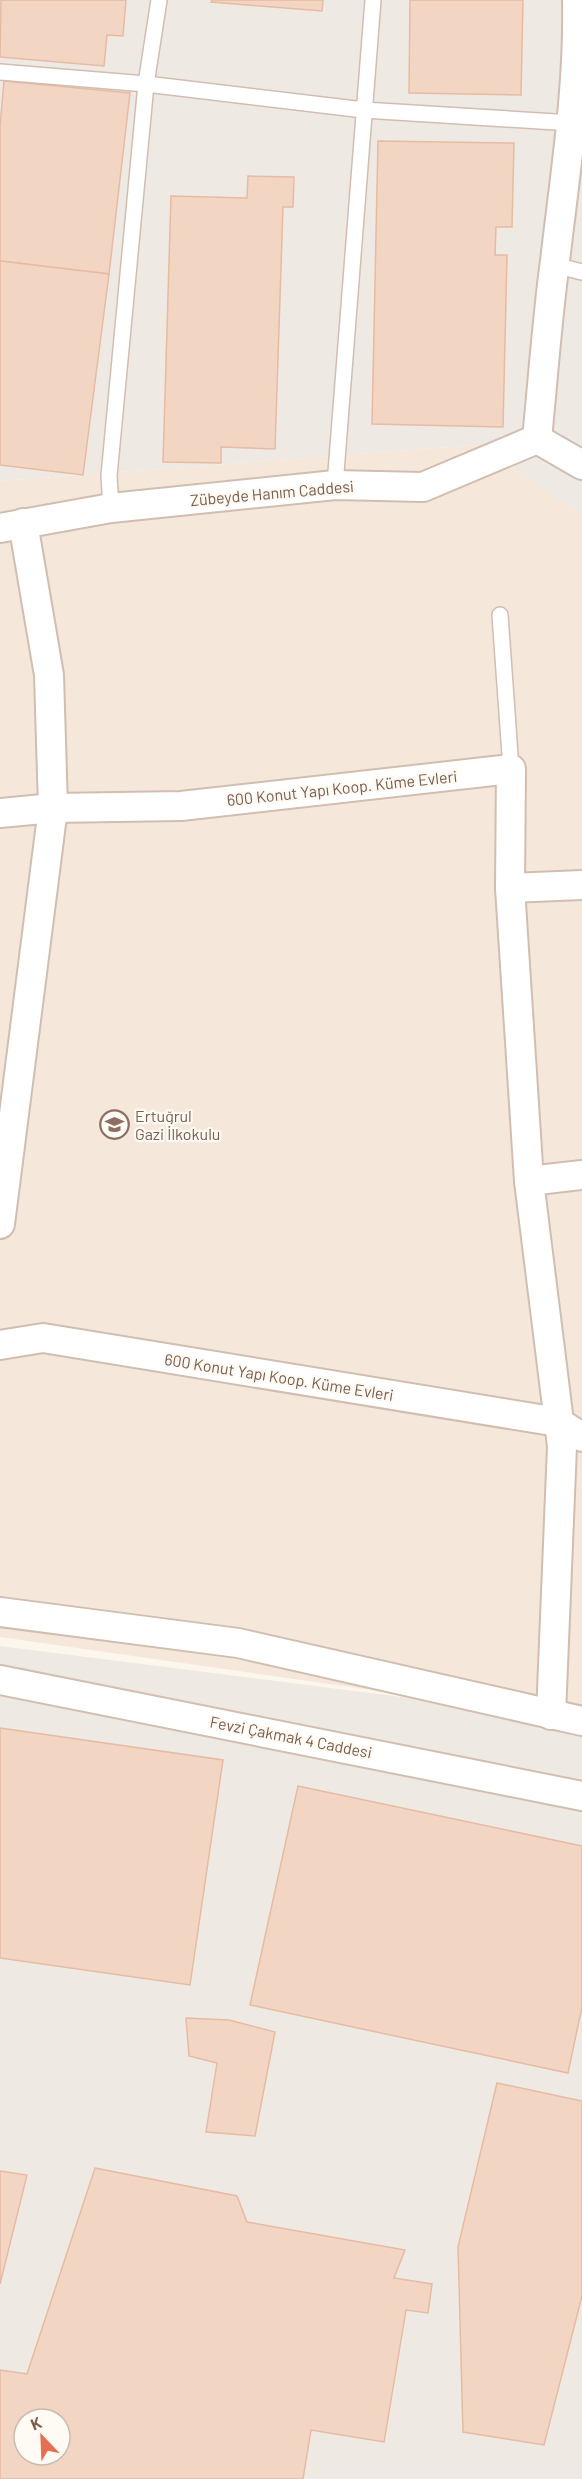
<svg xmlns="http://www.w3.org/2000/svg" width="582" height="2479" font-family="Barlow,sans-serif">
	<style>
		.residential { fill: #f5e8da }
		.industrial { fill: #efe9e4; fill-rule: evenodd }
		.building { fill: #f3d5c3; stroke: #e6bba3; stroke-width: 1.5; fill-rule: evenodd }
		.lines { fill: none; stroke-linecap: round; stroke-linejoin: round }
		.service-casing { stroke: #d1beb0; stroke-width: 18 }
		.minor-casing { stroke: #d1beb0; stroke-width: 32 }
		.service { stroke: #fff; stroke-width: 15 }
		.minor { stroke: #fff; stroke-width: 28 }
		.labels { text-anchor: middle; stroke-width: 4.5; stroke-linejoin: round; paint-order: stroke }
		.street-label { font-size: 16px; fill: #7a5c4d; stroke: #fffaf3 }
		.education-label { font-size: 16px; fill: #785e54; stroke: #fffaf3; text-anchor: start }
	</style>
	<rect width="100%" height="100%" fill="#fdf6ec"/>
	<path class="residential" d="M 477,445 L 582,515 L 582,1720 L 0,1637 L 0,481 Z"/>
	<g class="industrial">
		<path d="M 0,0 L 582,0 L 582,515 L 477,445 L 0,481 Z"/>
		<path d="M 0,1646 L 582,1720 L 582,2479 L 0,2479 ZM 24,2419 L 60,2419 L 60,2455 L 24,2455 Z"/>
	</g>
	<g class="building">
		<path d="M 1,0 L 126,0 L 123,36 L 107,35 L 104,66 L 0,57 Z"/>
		<path d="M 212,0 L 323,0 L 322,11 L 211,2 Z"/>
		<path d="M 410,0 L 523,0 L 521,95 L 409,93 Z"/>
		<path d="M 4,81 L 130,93 L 109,274 L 0,261 L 0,126 Z"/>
		<path d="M 378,141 L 514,143 L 512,227 L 496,227 L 495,255 L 507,255 L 503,427 L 372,424 Z"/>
		<path d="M 248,176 L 294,177 L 293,207 L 283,207 L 275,449 L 221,447 L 221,463 L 163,462 L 171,196 L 247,198 Z"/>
		<path d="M 0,261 L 109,274 L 83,475 L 0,465 Z"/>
		<path d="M 0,1728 L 223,1760 L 190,1985 L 0,1958 Z"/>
		<path d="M 298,1786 L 582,1846 L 582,2007 L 568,2073 L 250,2005 Z"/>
		<path d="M 186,2018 L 229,2020 L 275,2032 L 255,2136 L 206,2132 L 217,2063 L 189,2056 Z"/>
		<path d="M 497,2083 L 582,2101 L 582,2296 L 544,2445 L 463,2432 L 458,2247 Z"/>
		<path d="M 95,2168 L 237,2196 L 247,2222 L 405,2250 L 394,2278 L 432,2284 L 428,2313 L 406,2310 L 384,2442 L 311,2430 L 303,2479 L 0,2479 L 0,2370 L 27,2374 ZM 24,2419 L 60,2419 L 60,2455 L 24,2455 Z"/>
		<path d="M 0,2171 L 27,2175 L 0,2284 Z"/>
	</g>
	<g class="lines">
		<defs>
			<g id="service">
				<path d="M 0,72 L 146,84 L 364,110 L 572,123"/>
				<path d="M 554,265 L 582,272"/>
				<path d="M 335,485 L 373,0"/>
				<path d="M 111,508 L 109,476 L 146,84 L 159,0"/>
				<path d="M 500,615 L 511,769"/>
			</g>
			<g id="minor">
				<path d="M 537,439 C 543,379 547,320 555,261 C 565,174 579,87 577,0"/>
				<path d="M 537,439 L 582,465"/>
				<path d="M 0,528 L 111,508 L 335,485 L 423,487 L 537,439"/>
				<path d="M 0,813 L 53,808 L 181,806 L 511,769 L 510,888 L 529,1181 L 562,1446 L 551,1715"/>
				<path d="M 510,888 L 582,885"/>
				<path d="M 529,1181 L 582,1175"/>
				<path d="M 0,1224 L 53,808 L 49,675 L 23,523"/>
				<path d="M 0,1345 L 43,1338 L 558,1422 L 582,1437"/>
				<path d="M 0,1612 L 238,1643 L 582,1721"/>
				<path d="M 0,1680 L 582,1796"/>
			</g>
		</defs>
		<use href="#service" class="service-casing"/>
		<use href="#minor" class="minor-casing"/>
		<use href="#service" class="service"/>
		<use href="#minor" class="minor"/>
	</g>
	<defs>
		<symbol id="school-ring" viewBox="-11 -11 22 22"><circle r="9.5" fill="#fffaf3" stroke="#8d6e63" stroke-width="1.5"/><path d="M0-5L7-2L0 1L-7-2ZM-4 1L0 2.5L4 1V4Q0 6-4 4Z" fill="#8d6e63"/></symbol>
	</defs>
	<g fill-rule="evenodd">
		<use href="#school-ring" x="98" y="1108" width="33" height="33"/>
	</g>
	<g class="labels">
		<g class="street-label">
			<text transform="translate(272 493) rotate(-5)" y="6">Zübeyde Hanım Caddesi</text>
			<text transform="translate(342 788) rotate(-6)" y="6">600 Konut Yapı Koop. Küme Evleri</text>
			<text transform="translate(279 1377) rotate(9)" y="6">600 Konut Yapı Koop. Küme Evleri</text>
			<text transform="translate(291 1737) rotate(11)" y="6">Fevzi Çakmak 4 Caddesi</text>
		</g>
		<g class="education-label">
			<text x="135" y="1122">Ertuğrul<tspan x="135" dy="18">Gazi İlkokulu</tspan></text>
		</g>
	</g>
	<g transform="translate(42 2437) rotate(337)"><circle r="28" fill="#fffaf3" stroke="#cabbb1" stroke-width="1.5"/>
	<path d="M0-4.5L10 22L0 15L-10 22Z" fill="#e76f51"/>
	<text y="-9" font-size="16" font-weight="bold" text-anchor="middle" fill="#7a5c4d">K</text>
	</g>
</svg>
